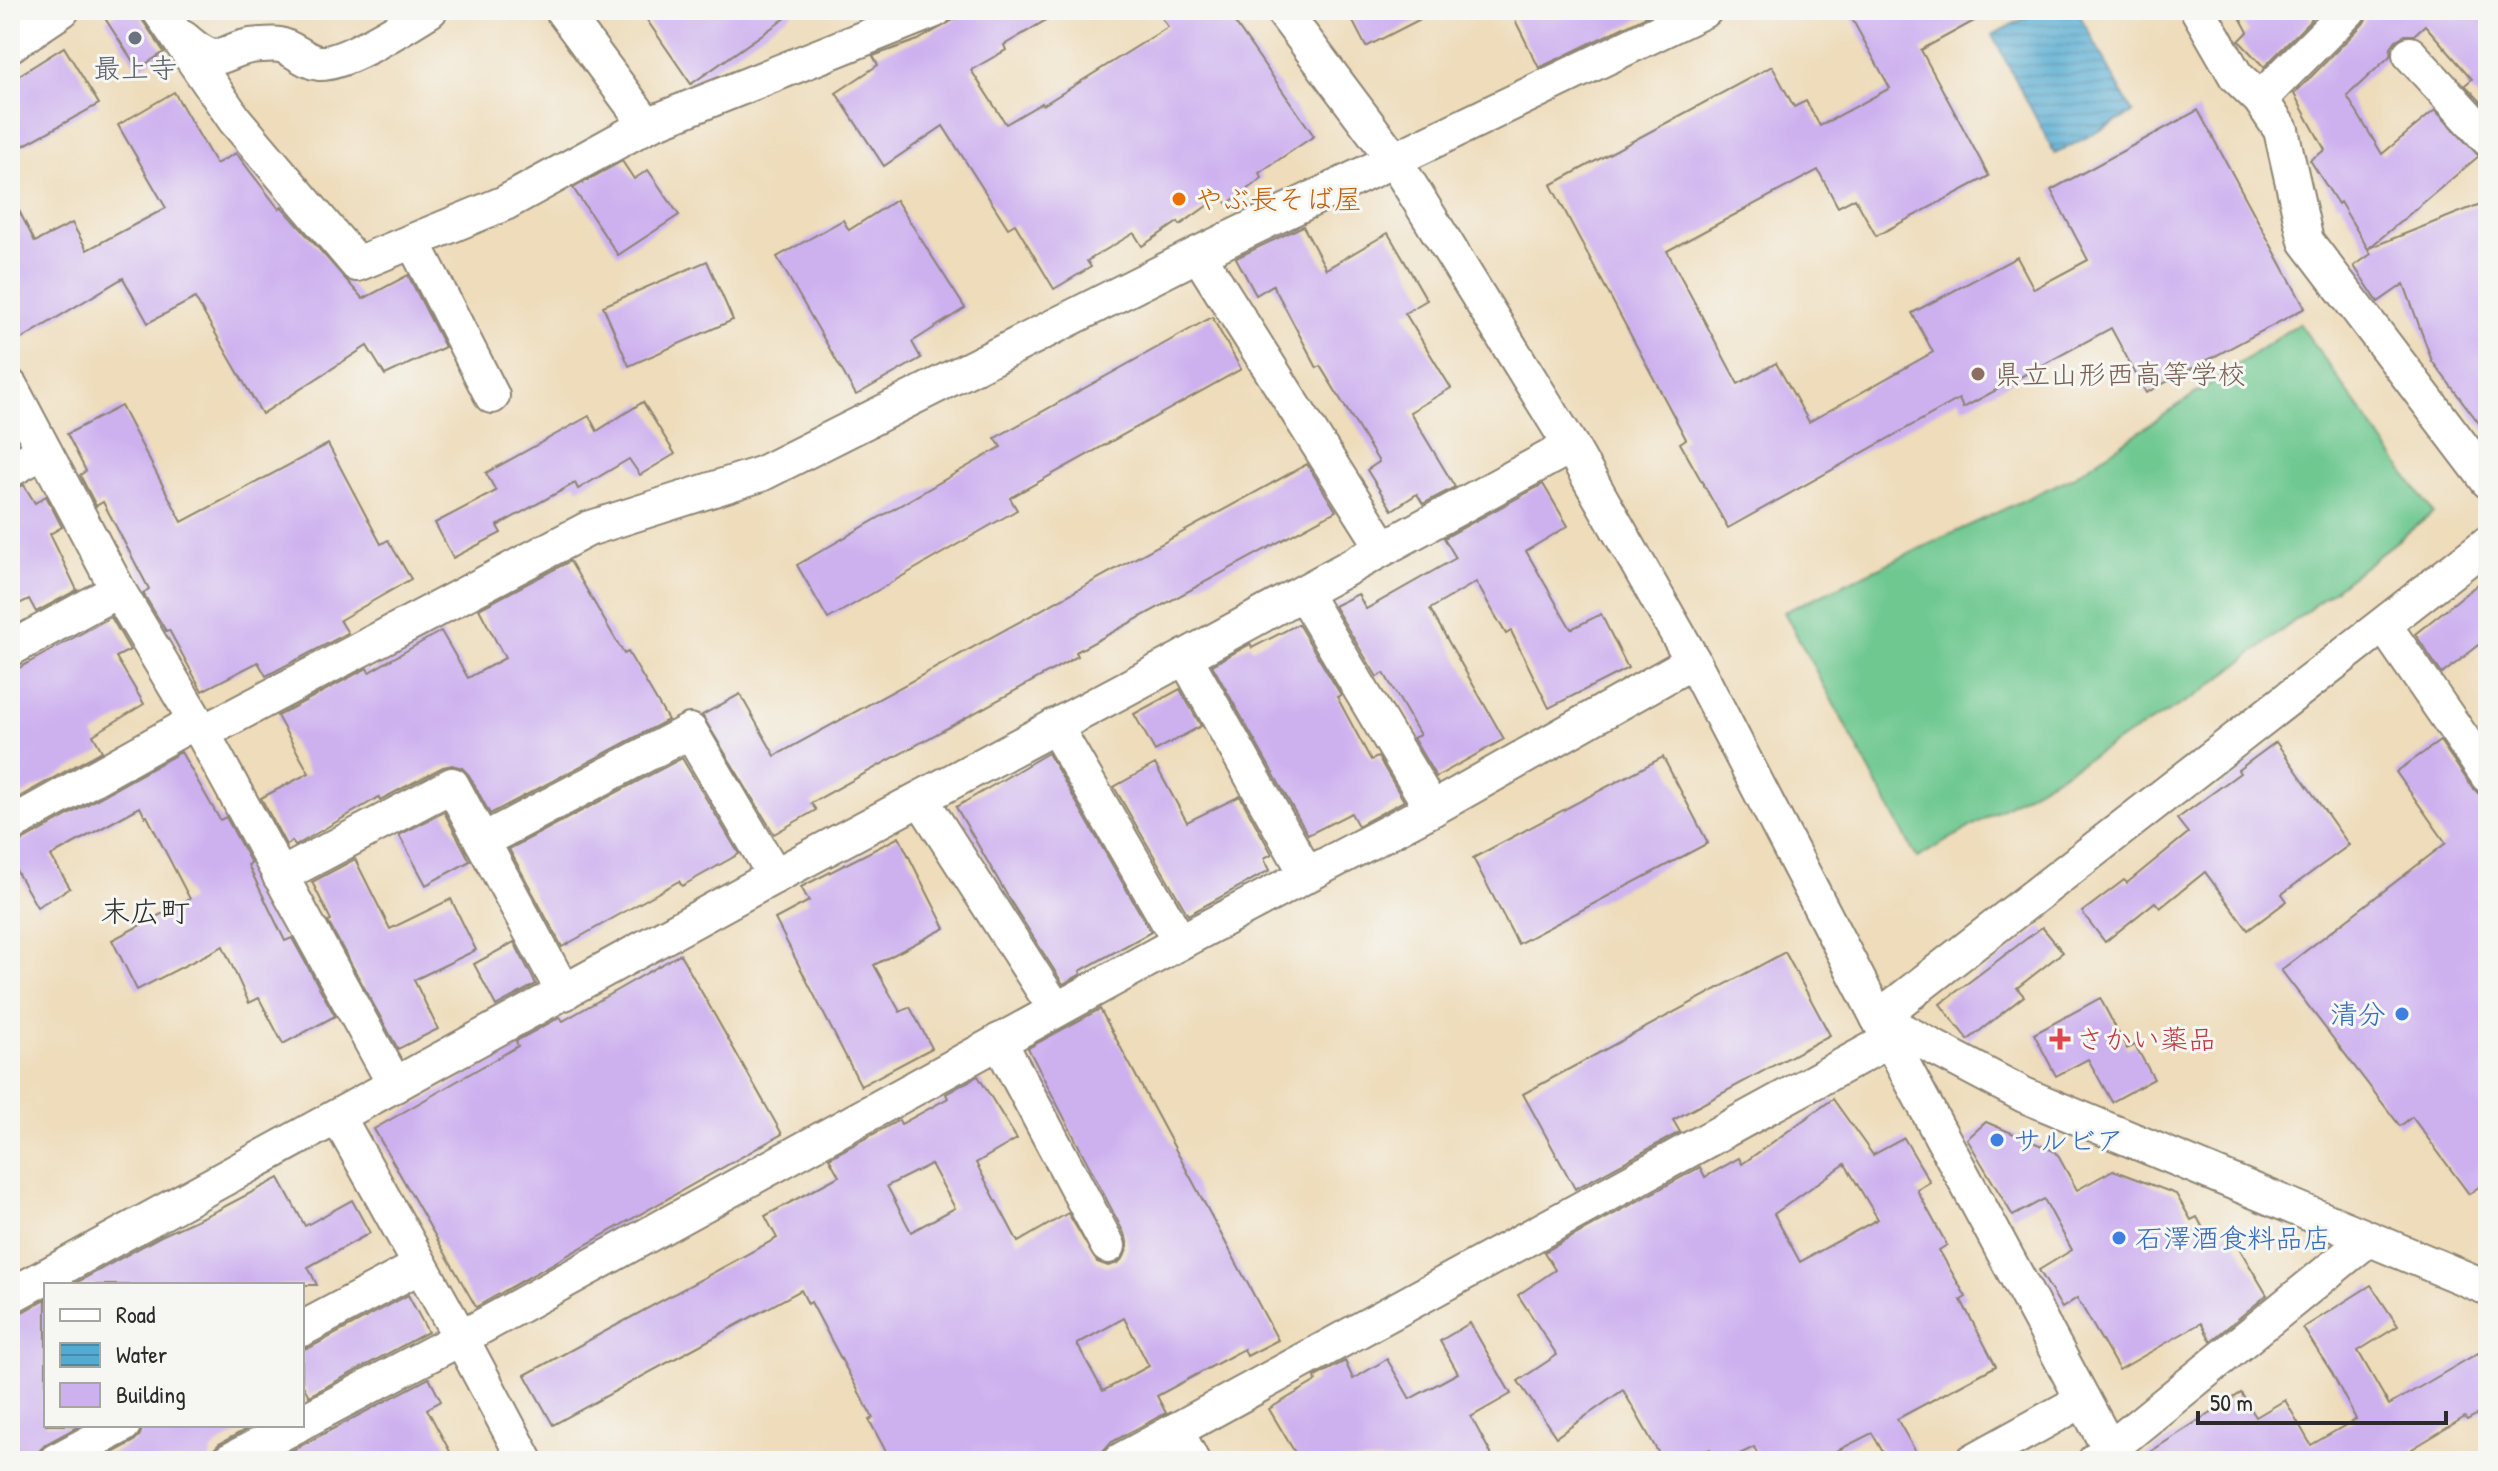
<svg xmlns="http://www.w3.org/2000/svg" width="2498" height="1471" font-family="'Patrick Hand','Klee One',sans-serif">
	<style>
		.garden { fill: #6ec890; stroke: #4c7a5e; stroke-width: 2 }
		.water { fill: url(#water-rules); stroke: #406b7e; stroke-width: 2 }
		.building { fill: #cdb1ef; fill-rule: evenodd }
		.lines { fill: none; stroke-linecap: round; stroke-linejoin: round }
		.minor-casing { stroke: #8c8472; stroke-width: 38 }
		.minor { stroke: #fff; stroke-width: 34 }
		.worship-dot { fill: #6b7280; stroke: #f6f6f2; stroke-width: 3 }
		.food-dot { fill: #e8710a; stroke: #f6f6f2; stroke-width: 3 }
		.education-dot { fill: #8d6e63; stroke: #f6f6f2; stroke-width: 3 }
		.shop-dot { fill: #3f7fe0; stroke: #f6f6f2; stroke-width: 3 }
		.health-dot { fill: #e0444e; stroke: #f6f6f2; stroke-width: 3 }
		.labels { text-anchor: middle; stroke-width: 6; stroke-linejoin: round; paint-order: stroke }
		.worship-label { font-size: 28px; fill: #5b616d; stroke: #f6f6f2 }
		.food-label { font-size: 28px; fill: #c56008; stroke: #f6f6f2; text-anchor: start }
		.education-label { font-size: 28px; fill: #785e54; stroke: #f6f6f2; text-anchor: start }
		.shop-label { font-size: 28px; fill: #366cbe; stroke: #f6f6f2; text-anchor: start }
		.health-label { font-size: 28px; fill: #be3a42; stroke: #f6f6f2; text-anchor: start }
		.neighbourhood-label { font-size: 30px; fill: #2b2b2b; stroke: #f6f6f2 }
	</style>
	<defs>
		<pattern id="water-rules" width="6" height="5" patternUnits="userSpaceOnUse" patternTransform="scale(2)"><rect width="6" height="5" fill="#54abd1"/><path d="M0 2.5h6" fill="none" stroke="#468baa"/></pattern>
	</defs>
	<rect width="100%" height="100%" fill="#f6f6f2"/>
	<filter id="ink" filterUnits="userSpaceOnUse"><feTurbulence type="fractalNoise" baseFrequency=".0125" numOctaves="2"/><feDisplacementMap in="SourceGraphic" scale="16" xChannelSelector="R" yChannelSelector="G"/><feConvolveMatrix kernelMatrix="1 2 1 2 8 2 1 2 1" color-interpolation-filters="sRGB"/></filter>
	<filter id="wash" filterUnits="userSpaceOnUse"><feTurbulence type="fractalNoise" baseFrequency=".006" numOctaves="4" result="noise"/><feDisplacementMap in="SourceGraphic" scale="32" xChannelSelector="R" yChannelSelector="G"/><feGaussianBlur stdDeviation="1.8" result="paint"/><feColorMatrix in="noise" values="0 0 0 0 0 0 0 0 0 0 0 0 0 0 0 0 0 1.4 0 .05"/><feComposite in="paint" operator="in"/></filter>
	<g filter="url(#wash)">
		<rect width="100%" height="100%" fill="#eedcba"/>
		<path class="garden" d="M 2299,323 L 2433,513 L 2204,691 L 1917,858 L 1784,612 L 2073,477 Z"/>
		<path class="water" d="M 2040,10 L 2077,10 L 2133,113 L 2055,154 L 1992,35 Z"/>
		<g id="blocks">
			<g class="building">
				<path d="M 122,10 L 139,10 L 143,21 L 164,52 L 138,69 L 106,20 Z"/>
				<path d="M 640,10 L 797,10 L 691,84 Z"/>
				<path d="M 971,10 L 1063,10 L 1004,45 L 1006,50 L 971,70 L 1006,124 L 1042,103 L 1043,105 L 1168,27 L 1157,10 L 1226,10 L 1314,136 L 1259,173 L 1262,178 L 1227,204 L 1221,196 L 1180,225 L 1178,222 L 1142,246 L 1134,233 L 1087,261 L 1091,267 L 1054,289 L 1015,224 L 1008,228 L 943,126 L 884,166 L 836,93 L 878,65 L 873,56 L 918,40 Z"/>
				<path d="M 1347,10 L 1438,10 L 1366,47 Z"/>
				<path d="M 1510,10 L 1659,10 L 1539,68 Z"/>
				<path d="M 1869,10 L 1994,10 L 1921,50 L 1989,176 L 1876,236 L 1855,198 L 1838,207 L 1818,170 L 1667,251 L 1738,384 L 1776,363 L 1809,422 L 1933,352 L 1912,313 L 2017,257 L 2034,289 L 2088,260 L 2051,190 L 2198,110 L 2305,308 L 2146,393 L 2111,328 L 1963,408 L 1959,399 L 1728,528 L 1680,443 L 1686,439 L 1551,185 L 1772,66 L 1794,107 L 1806,101 L 1820,126 L 1890,88 L 1852,19 Z"/>
				<path d="M 2236,10 L 2304,10 L 2312,19 L 2264,67 L 2239,41 L 2248,32 Z"/>
				<path d="M 2372,10 L 2488,10 L 2488,109 L 2465,85 L 2472,79 L 2425,25 L 2414,35 L 2405,35 L 2396,40 L 2391,47 L 2390,56 L 2347,96 L 2382,154 L 2435,110 L 2479,156 L 2369,248 L 2488,201 L 2488,435 L 2432,361 L 2404,284 L 2378,302 L 2354,266 L 2371,254 L 2340,202 L 2338,204 L 2310,160 L 2325,150 L 2294,94 L 2363,24 Z"/>
				<path d="M 64,47 L 99,104 L 10,153 L 10,81 Z"/>
				<path d="M 174,92 L 216,164 L 236,153 L 279,209 L 282,207 L 363,299 L 408,275 L 445,347 L 385,375 L 367,346 L 262,414 L 195,298 L 148,323 L 123,278 L 10,346 L 10,193 L 35,242 L 72,223 L 87,250 L 166,208 L 118,125 Z"/>
				<path d="M 622,161 L 634,179 L 648,170 L 679,215 L 618,255 L 573,188 Z"/>
				<path d="M 896,200 L 965,308 L 912,342 L 921,358 L 856,395 L 777,257 L 843,220 L 849,230 Z"/>
				<path d="M 1303,226 L 1326,269 L 1388,233 L 1427,300 L 1405,313 L 1451,388 L 1410,412 L 1455,487 L 1423,504 L 1417,494 L 1392,510 L 1367,470 L 1379,462 L 1320,366 L 1317,368 L 1273,285 L 1256,295 L 1236,258 Z"/>
				<path d="M 707,261 L 733,320 L 629,366 L 603,306 Z"/>
				<path d="M 1212,317 L 1241,369 L 1010,498 L 1017,510 L 828,619 L 797,565 L 1001,447 L 995,438 Z"/>
				<path d="M 643,402 L 675,454 L 640,475 L 629,459 L 578,489 L 575,483 L 497,526 L 501,533 L 453,558 L 435,523 L 496,491 L 486,473 L 589,416 L 597,431 Z"/>
				<path d="M 121,406 L 182,522 L 328,444 L 381,544 L 388,540 L 411,579 L 340,620 L 348,633 L 266,676 L 258,662 L 202,691 L 169,630 L 166,631 L 143,593 L 149,589 L 103,502 L 96,506 L 80,475 L 86,471 L 67,434 Z"/>
				<path d="M 1307,464 L 1336,511 L 1076,652 L 1078,656 L 811,803 L 816,810 L 774,834 L 702,715 L 740,694 L 775,756 Z"/>
				<path d="M 1543,484 L 1568,526 L 1526,551 L 1571,629 L 1601,614 L 1628,668 L 1549,708 L 1511,631 L 1506,634 L 1476,582 L 1430,609 L 1504,739 L 1436,777 L 1413,738 L 1420,735 L 1384,673 L 1377,677 L 1334,606 L 1358,594 L 1366,609 L 1456,558 L 1444,538 Z"/>
				<path d="M 24,485 L 35,503 L 46,496 L 62,527 L 50,534 L 77,590 L 36,612 L 29,599 L 19,604 L 10,586 L 10,490 Z"/>
				<path d="M 570,561 L 624,654 L 628,652 L 668,720 L 490,814 L 469,775 L 462,768 L 452,765 L 443,767 L 380,800 L 379,797 L 295,846 L 292,841 L 286,845 L 261,798 L 309,773 L 277,716 L 367,668 L 369,672 L 441,631 L 468,678 L 505,658 L 479,609 Z"/>
				<path d="M 2488,576 L 2488,638 L 2442,674 L 2415,634 Z"/>
				<path d="M 111,617 L 130,650 L 116,657 L 144,704 L 93,735 L 102,751 L 10,802 L 10,673 Z"/>
				<path d="M 1298,624 L 1341,695 L 1337,697 L 1371,760 L 1378,757 L 1404,801 L 1358,826 L 1351,813 L 1308,835 L 1212,665 L 1250,644 L 1252,648 Z"/>
				<path d="M 1180,689 L 1201,726 L 1155,751 L 1134,714 Z"/>
				<path d="M 2440,741 L 2472,787 L 2479,794 L 2488,796 L 2488,1180 L 2469,1194 L 2412,1117 L 2400,1126 L 2281,970 L 2446,843 L 2396,772 Z"/>
				<path d="M 2276,742 L 2349,845 L 2282,894 L 2287,901 L 2248,930 L 2205,872 L 2160,908 L 2155,902 L 2105,942 L 2082,912 L 2124,880 L 2127,883 L 2188,833 L 2177,819 L 2240,773 L 2238,770 Z"/>
				<path d="M 181,752 L 220,820 L 226,817 L 251,863 L 248,865 L 285,941 L 292,938 L 335,1016 L 283,1044 L 259,998 L 249,1003 L 223,946 L 137,990 L 112,940 L 190,899 L 147,816 L 145,817 L 140,807 L 51,856 L 70,888 L 37,907 L 10,860 L 10,845 L 20,842 Z"/>
				<path d="M 1048,753 L 1151,932 L 1080,971 L 1081,974 L 1063,984 L 1011,902 L 956,807 Z"/>
				<path d="M 1663,757 L 1708,843 L 1518,944 L 1473,858 Z"/>
				<path d="M 682,758 L 739,854 L 682,886 L 679,881 L 562,947 L 509,849 Z"/>
				<path d="M 1155,764 L 1187,822 L 1240,796 L 1272,854 L 1264,858 L 1270,870 L 1188,915 L 1114,787 Z"/>
				<path d="M 444,812 L 470,861 L 426,885 L 399,835 Z"/>
				<path d="M 899,837 L 945,928 L 874,965 L 900,1012 L 910,1007 L 932,1048 L 861,1086 L 775,919 L 809,901 L 801,887 Z"/>
				<path d="M 355,859 L 390,929 L 451,899 L 476,950 L 414,980 L 438,1029 L 398,1049 L 328,922 L 331,920 L 312,882 Z"/>
				<path d="M 2042,927 L 2063,952 L 2017,988 L 2024,996 L 1968,1040 L 1940,1004 Z"/>
				<path d="M 514,942 L 536,984 L 496,1006 L 474,964 Z"/>
				<path d="M 1785,952 L 1830,1035 L 1673,1120 L 1680,1132 L 1575,1189 L 1523,1094 Z"/>
				<path d="M 680,954 L 782,1134 L 476,1307 L 374,1129 L 518,1046 L 516,1041 L 560,1017 L 563,1021 Z"/>
				<path d="M 2100,998 L 2127,1049 L 2135,1045 L 2154,1079 L 2112,1102 L 2088,1059 L 2056,1076 L 2034,1034 Z"/>
				<path d="M 1100,1009 L 1278,1340 L 1247,1356 L 1244,1349 L 1157,1396 L 1166,1413 L 1110,1443 L 1103,1451 L 1100,1461 L 891,1461 L 869,1420 L 873,1418 L 847,1370 L 811,1302 L 808,1304 L 801,1290 L 553,1425 L 525,1375 L 777,1238 L 765,1216 L 839,1176 L 829,1158 L 899,1120 L 901,1124 L 948,1098 L 946,1094 L 978,1076 L 1017,1139 L 976,1163 L 1018,1242 L 1068,1213 L 1097,1262 L 1108,1266 L 1118,1263 L 1124,1257 L 1128,1247 L 1126,1237 L 1028,1048 ZM 931,1164 L 955,1208 L 911,1232 L 887,1186 ZM 1124,1318 L 1149,1366 L 1103,1391 L 1077,1344 Z"/>
				<path d="M 1833,1099 L 1873,1155 L 1904,1138 L 1930,1182 L 1917,1190 L 1947,1245 L 1939,1250 L 1966,1297 L 1961,1300 L 1996,1366 L 1897,1419 L 1921,1461 L 1888,1461 L 1872,1433 L 1817,1461 L 1761,1461 L 1754,1447 L 1725,1461 L 1716,1461 L 1710,1449 L 1688,1461 L 1663,1461 L 1623,1390 L 1556,1437 L 1518,1381 L 1557,1355 L 1518,1295 L 1555,1270 L 1544,1252 L 1700,1167 L 1705,1177 L 1739,1158 L 1742,1164 ZM 1845,1164 L 1878,1219 L 1800,1262 L 1774,1214 Z"/>
				<path d="M 1986,1122 L 2056,1152 L 2077,1190 L 2113,1170 L 2176,1194 L 2191,1220 L 2197,1217 L 2210,1241 L 2229,1231 L 2267,1295 L 2211,1341 L 2201,1323 L 2119,1370 L 2077,1298 L 2062,1308 L 2039,1270 L 2072,1250 L 2044,1199 L 2013,1216 L 1967,1139 Z"/>
				<path d="M 279,1178 L 305,1226 L 352,1200 L 370,1233 L 308,1267 L 317,1285 L 72,1285 L 161,1236 L 218,1210 Z"/>
				<path d="M 2371,1285 L 2398,1326 L 2358,1351 L 2389,1405 L 2478,1353 L 2488,1370 L 2488,1408 L 2467,1420 L 2465,1417 L 2412,1449 L 2419,1461 L 2136,1461 L 2241,1393 L 2256,1417 L 2285,1400 L 2311,1445 L 2356,1419 L 2332,1373 L 2303,1328 Z"/>
				<path d="M 408,1295 L 428,1332 L 309,1396 L 302,1384 L 302,1349 L 311,1347 Z"/>
				<path d="M 46,1299 L 46,1425 L 81,1425 L 46,1444 L 39,1451 L 36,1461 L 24,1461 L 10,1435 L 10,1319 Z"/>
				<path d="M 1470,1323 L 1511,1394 L 1471,1417 L 1495,1461 L 1300,1461 L 1269,1409 L 1316,1381 L 1315,1377 L 1345,1361 L 1353,1379 L 1387,1359 L 1410,1399 L 1458,1373 L 1440,1341 Z"/>
				<path d="M 429,1378 L 441,1401 L 427,1409 L 455,1461 L 272,1461 Z"/>
				<path d="M 143,1425 L 254,1425 L 219,1444 L 212,1451 L 209,1461 L 98,1461 L 133,1442 L 140,1435 Z"/>
			</g>
		</g>
	</g>
	<g filter="url(#ink)">
		<use href="#blocks" fill-opacity="0" stroke="#8c8472" stroke-width="2"/>
		<g class="lines">
			<defs>
				<g id="minor">
					<path d="M 159,10 L 235,120 L 357,264 L 505,203 L 647,125"/>
					<path d="M 562,10 L 647,125 L 935,10"/>
					<path d="M 1282,10 L 1393,158 L 1571,446 L 1693,661 L 1878,1018 L 2024,1095 L 2488,1288"/>
					<path d="M 2198,10 L 2236,76 L 2260,99 L 2281,130 L 2306,241 L 2488,481"/>
					<path d="M 183,38 C 225,75 219,46 261,45 C 266,45 274,44 280,45 C 294,48 304,61 319,63 C 345,65 407,24 430,10"/>
					<path d="M 10,45 L 62,10"/>
					<path d="M 2410,54 L 2488,139"/>
					<path d="M 2260,99 L 2349,10"/>
					<path d="M 413,241 L 492,396"/>
					<path d="M 1198,254 L 1383,547"/>
					<path d="M 10,386 L 118,590 L 196,721 L 395,1085"/>
					<path d="M 10,470 L 44,451"/>
					<path d="M 1303,593 L 1432,809"/>
					<path d="M 2384,625 L 2488,776"/>
					<path d="M 10,649 L 118,590"/>
					<path d="M 1185,657 L 1306,873"/>
					<path d="M 1055,726 L 1180,942"/>
					<path d="M 202,733 L 588,529 L 761,474 L 1198,254 L 1705,10"/>
					<path d="M 921,799 L 1056,1010"/>
					<path d="M 10,825 L 196,721"/>
					<path d="M 482,841 L 690,731 L 775,876"/>
					<path d="M 280,876 L 452,785 L 564,993"/>
					<path d="M 999,1041 L 1108,1246"/>
					<path d="M 338,1117 L 461,1338 L 526,1461"/>
					<path d="M 10,1296 L 775,876 L 1185,657 L 1571,446"/>
					<path d="M 302,1329 L 420,1266"/>
					<path d="M 302,1422 L 461,1338 L 1180,942 L 1432,809 L 1693,661"/>
					<path d="M 1176,1430 L 1192,1461"/>
					<path d="M 56,1461 L 123,1425"/>
					<path d="M 229,1461 L 297,1425"/>
					<path d="M 1120,1461 L 1890,1040"/>
					<path d="M 1973,1461 L 2083,1400"/>
					<path d="M 2095,1461 L 2368,1239"/>
					<path d="M 2116,1461 L 1878,1018 L 2488,543"/>
				</g>
			</defs>
			<use href="#minor" class="minor-casing"/>
			<use href="#minor" class="minor"/>
		</g>
	</g>
	<circle class="worship-dot" cx="135" cy="38" r="8"/>
	<circle class="food-dot" cx="1179" cy="199" r="8"/>
	<circle class="education-dot" cx="1978" cy="374" r="8"/>
	<g class="shop-dot">
		<circle cx="2402" cy="1014" r="8"/>
		<circle cx="1997" cy="1140" r="8"/>
		<circle cx="2119" cy="1238" r="8"/>
	</g>
	<path class="health-dot" d="M2056 1027h8v8h8v8h-8v8h-8v-8h-8v-8h8z"/>
	<g class="labels">
		<g class="worship-label">
			<text x="135" y="78">最上寺</text>
		</g>
		<g class="food-label">
			<text x="1195" y="209">やぶ長そば屋</text>
		</g>
		<g class="education-label">
			<text x="1994" y="384">県立山形西高等学校</text>
		</g>
		<g class="shop-label">
			<text x="2386" y="1024" text-anchor="end">清分</text>
			<text x="2013" y="1150">サルビア</text>
			<text x="2135" y="1248">石澤酒食料品店</text>
		</g>
		<g class="health-label">
			<text x="2076" y="1049">さかい薬品</text>
		</g>
		<g class="neighbourhood-label">
			<text x="145" y="922">末広町</text>
		</g>
	</g>
	<rect width="2498" height="1471" fill="none" stroke="#f6f6f2" stroke-width="40"/>
	<rect x="44" y="1283" width="260" height="144" fill="#f6f6f2" stroke="#a5a5a2" stroke-width="2"/>
	<rect x="60" y="1309" width="40" height="12" fill="#ffffff" stroke="#a5a5a2" stroke-width="2"/>
	<text x="116" y="1323" font-size="24" fill="#2b2b2b">Road</text>
	<rect x="60" y="1343" width="40" height="24" fill="url(#water-rules)" stroke="#a5a5a2" stroke-width="2"/>
	<text x="116" y="1363" font-size="24" fill="#2b2b2b">Water</text>
	<rect x="60" y="1383" width="40" height="24" fill="#cdb1ef" stroke="#a5a5a2" stroke-width="2"/>
	<text x="116" y="1403" font-size="24" fill="#2b2b2b">Building</text>
	<path d="M2198 1411v12h248v-12" fill="none" stroke="#2b2b2b" stroke-width="4"/>
	<text x="2210" y="1411" font-size="24" fill="#2b2b2b" stroke="#f6f6f2" stroke-width="6" paint-order="stroke">50 m</text>
</svg>
